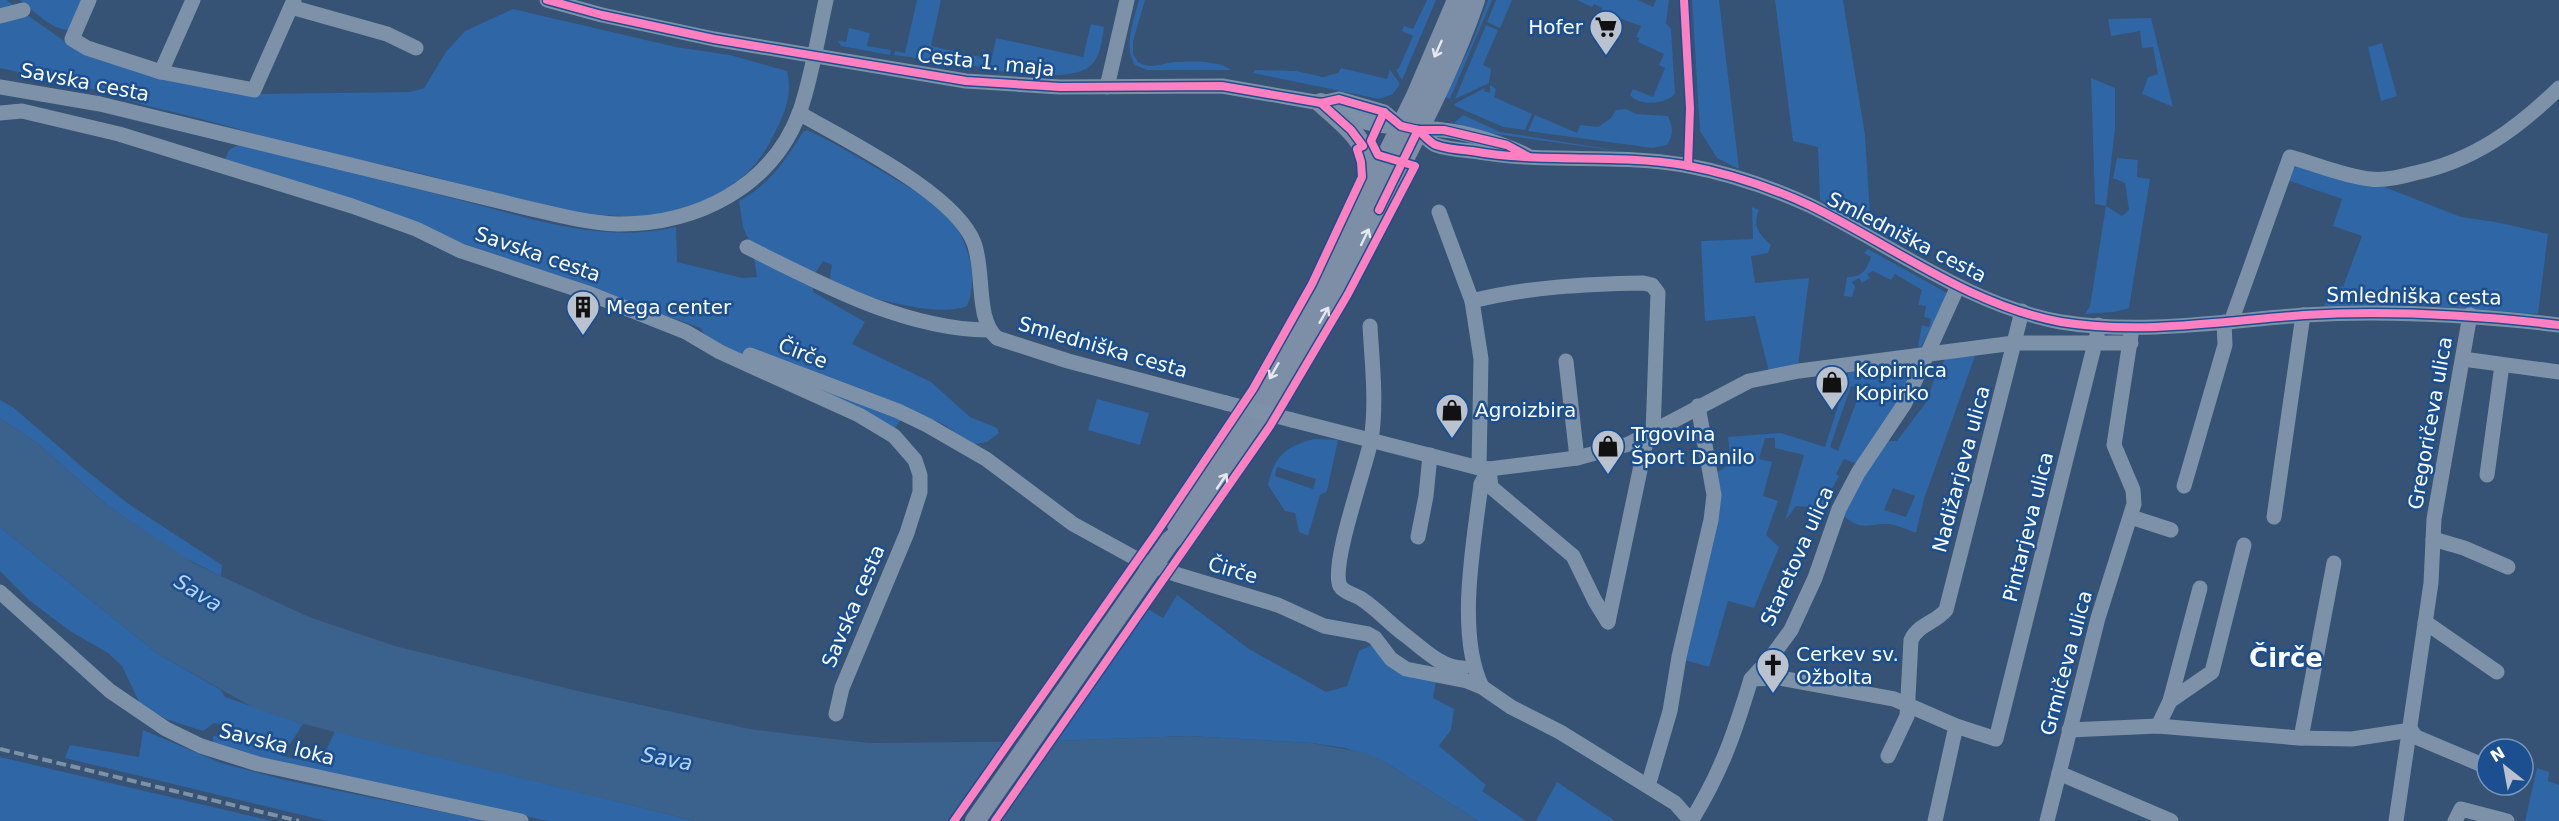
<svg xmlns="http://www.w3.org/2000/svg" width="2559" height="821" font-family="'DejaVu Sans',sans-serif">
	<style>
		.green { fill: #2f66a5; fill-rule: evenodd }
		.water { fill: #3b618d }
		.pier { fill: #365274 }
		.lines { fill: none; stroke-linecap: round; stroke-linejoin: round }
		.minor { stroke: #7d92a8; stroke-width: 15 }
		.major { stroke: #7d8ea7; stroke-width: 20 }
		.rail { stroke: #7e92a7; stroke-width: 4; stroke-dasharray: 10 4.5; stroke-linecap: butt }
		.minor-bridge { stroke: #7d92a8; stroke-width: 15 }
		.major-bridge { stroke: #7d8ea7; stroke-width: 20 }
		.cycleway-casing { stroke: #1b4f8f; stroke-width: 11 }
		.cycleway { stroke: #ff80c0; stroke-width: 8 }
		.oneway { stroke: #e5e8ed }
		.labels { text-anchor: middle; stroke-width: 5; stroke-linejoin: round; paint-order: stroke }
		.poi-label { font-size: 20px; fill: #fff; stroke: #1b4f8f; text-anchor: start }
		.street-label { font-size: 20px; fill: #fff; stroke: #1b4f8f }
		.water-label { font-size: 21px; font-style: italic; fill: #b5d3f5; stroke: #1b4f8f }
		.district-label { font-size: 26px; font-weight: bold; fill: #fff; stroke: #1b4f8f }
	</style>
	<rect width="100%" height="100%" fill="#365274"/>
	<g class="green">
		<path d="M 0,0 L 6,0 L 67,43 L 258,94 L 410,92 L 424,88 L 446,52 L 465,31 L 513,9 L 676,47 L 730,55 L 787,71 C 794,99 781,120 769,144 C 748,184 701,207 658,214 C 590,225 489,191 422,174 C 391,166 360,160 329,153 C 267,138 206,119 144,105 L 86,87 L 0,68 Z"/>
		<path d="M 20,0 L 86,0 L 69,30 C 51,30 33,10 20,0 Z"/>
		<path d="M 917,0 L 941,0 L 931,46 L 985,58 L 982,67 L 894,55 L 895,51 L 905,53 Z"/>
		<path d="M 1139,0 L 1145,0 L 1133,41 L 1133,54 L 1138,62 C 1151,70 1162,63 1175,62 C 1191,61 1219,60 1231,70 L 1147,70 L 1135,65 C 1123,46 1134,20 1139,0 Z"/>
		<path d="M 1427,0 L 1436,0 L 1402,80 L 1396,70 L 1399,68 L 1413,36 L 1402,31 L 1404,26 L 1413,29 Z"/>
		<path d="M 1488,0 L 1492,0 L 1450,99 L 1445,97 L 1473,40 Z"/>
		<path d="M 1496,0 L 1512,0 L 1500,28 L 1487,22 Z"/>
		<path d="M 1577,0 L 1638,0 L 1653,7 L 1656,0 L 1669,0 L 1666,23 L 1671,29 L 1675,94 C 1665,104 1640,107 1630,95 L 1633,89 L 1653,97 L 1665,68 L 1659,65 L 1664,54 L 1638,42 L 1639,38 L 1636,37 L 1641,26 L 1602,12 L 1602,8 L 1594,4 L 1592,7 Z"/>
		<path d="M 1692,0 L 1719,0 L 1739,169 L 1717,158 L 1700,131 Z"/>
		<path d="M 1775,0 L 1843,0 L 1865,135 L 1871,229 L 1820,200 L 1818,147 L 1793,141 Z"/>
		<path d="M 2151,18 L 2173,107 L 2142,94 L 2148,77 L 2158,74 L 2153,47 L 2142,48 L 2140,31 L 2111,36 L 2108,19 Z"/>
		<path d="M 1091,24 L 1104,27 C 1102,40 1101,57 1090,66 C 1072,82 1018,72 994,71 L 990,67 L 996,38 L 1083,57 Z"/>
		<path d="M 1486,25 L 1498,30 L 1483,65 L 1491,69 L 1489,83 L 1455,99 Z"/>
		<path d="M 849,28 L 870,33 L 867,46 L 891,50 L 890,55 L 841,46 L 838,41 L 846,42 Z"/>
		<path d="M 2382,43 L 2397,96 L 2381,101 L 2368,47 Z"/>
		<path d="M 1341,68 L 1387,79 L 1390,70 L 1400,84 L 1393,94 L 1379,99 L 1253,73 L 1255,70 L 1296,71 L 1323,77 L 1338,73 Z"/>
		<path d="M 2091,78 L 2115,88 L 2115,129 L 2106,206 L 2122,216 L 2129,210 L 2125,183 L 2113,178 L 2117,158 L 2138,160 L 2137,177 L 2150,179 L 2129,308 L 2114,312 L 2085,314 L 2090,306 L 2106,206 L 2095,204 Z"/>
		<path d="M 1490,85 L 1496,89 L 1494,97 L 1532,114 L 1525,130 L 1503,127 L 1455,106 L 1454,104 L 1485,88 L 1484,91 L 1490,93 Z"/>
		<path d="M 1626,109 L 1636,114 L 1668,116 C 1673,128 1674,134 1667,145 L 1652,148 L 1528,131 L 1535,115 L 1577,133 L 1580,125 L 1598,127 L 1611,118 L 1616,110 Z"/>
		<path d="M 1463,115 L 1500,132 L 1645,155 L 1481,132 L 1454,123 Z"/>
		<path d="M 807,130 C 838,144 866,162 895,179 C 914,191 938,201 951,219 C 968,242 979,279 967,306 C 937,319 861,295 829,284 L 832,265 L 823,261 L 812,278 L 750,243 L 743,227 L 739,201 C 769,185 785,161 803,132 Z"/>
		<path d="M 238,145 C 309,162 380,180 452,198 C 523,216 602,245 676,227 L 677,262 L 742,278 L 757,277 L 754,257 L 813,285 L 813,292 L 865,322 L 852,344 L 931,382 L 970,417 L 997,428 L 999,433 L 987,442 L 969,445 C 949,425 934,416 904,415 L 895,428 L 708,342 L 701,328 L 224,162 L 229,150 Z"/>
		<path d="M 2299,165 L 2377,184 L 2461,217 L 2496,222 L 2548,234 L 2538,314 L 2420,305 L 2324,306 L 2332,284 L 2343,287 L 2362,236 L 2333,226 L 2342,199 L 2287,180 L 2291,170 Z"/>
		<path d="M 1752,207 L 1759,210 C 1752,226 1759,234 1771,245 L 1768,253 L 1751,256 L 1755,283 L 1809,278 L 1798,366 L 1769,372 L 1755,316 L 1705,321 L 1701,241 L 1753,239 Z"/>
		<path d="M 1868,249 L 1949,294 L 1921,347 L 1918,346 L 1922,325 L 1929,327 L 1931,319 L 1924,317 L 1926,306 L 1918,305 L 1922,290 L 1895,274 L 1891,280 L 1873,271 L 1867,274 L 1870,278 L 1862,283 L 1859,278 L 1852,282 L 1855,287 L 1852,297 L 1844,296 L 1847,277 C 1862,277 1866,271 1871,257 L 1864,253 Z"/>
		<path d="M 1975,356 L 1924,499 L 1916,533 C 1907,530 1896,524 1887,524 C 1864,524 1863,532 1841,514 L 1886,441 L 1897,441 L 1927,401 L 1937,370 L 1947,357 ZM 1893,488 L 1915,496 L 1906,517 L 1884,510 Z"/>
		<path d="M 1920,363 L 1883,432 L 1859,465 L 1844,459 L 1836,474 L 1839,476 L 1821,508 L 1796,506 L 1785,521 L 1804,455 L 1775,448 L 1775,438 L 1765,438 L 1759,459 L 1772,462 L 1763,496 L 1778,501 L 1766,535 L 1779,547 L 1754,608 L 1728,601 L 1709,667 L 1681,659 L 1713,474 C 1736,464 1730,459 1728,437 L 1781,433 L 1825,447 L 1849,371 ZM 1851,386 L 1861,389 L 1838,451 L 1830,447 Z"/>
		<path d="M 1097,399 L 1149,413 L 1140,445 L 1088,430 Z"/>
		<path d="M 0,400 L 14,408 L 88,472 L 130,505 L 222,565 L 221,576 L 179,555 L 107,505 L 36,442 L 0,418 Z"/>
		<path d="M 1314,439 L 1338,440 L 1327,491 L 1320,495 L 1308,536 L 1299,532 L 1295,513 L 1285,511 L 1268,485 C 1275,455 1285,447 1314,439 ZM 1277,467 L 1316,479 L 1313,489 L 1275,476 Z"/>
		<path d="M 0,527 L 158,654 L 221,690 L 225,697 L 303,724 L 290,744 L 275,749 L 282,756 L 320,764 L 335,731 L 695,821 L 548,821 L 251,755 L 213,744 L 213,736 L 232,736 L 231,725 L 214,723 L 203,731 L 166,719 L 140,704 L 122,666 L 108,653 L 70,631 L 30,601 L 0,571 Z"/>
		<path d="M 1177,595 L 1249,649 L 1326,692 L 1347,686 L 1359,651 L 1372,645 C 1392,671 1403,677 1436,681 L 1433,698 L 1454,709 L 1451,730 L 1439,746 L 1486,785 L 1482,791 L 1526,821 L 1478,821 L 1383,761 L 1345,748 L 1312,743 L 1188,736 L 1056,741 L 1148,609 L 1163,618 Z"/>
		<path d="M 143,730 L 221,763 L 285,780 L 487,821 L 327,821 L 65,758 L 70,745 L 139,757 Z"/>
		<path d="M 0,757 L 272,821 L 0,821 Z"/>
		<path d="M 2537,768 L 2549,772 L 2548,781 L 2559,785 L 2559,821 L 2525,821 Z"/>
		<path d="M 1557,782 L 1615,821 L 1536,821 Z"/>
	</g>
	<path class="water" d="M 0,418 L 36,442 L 107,505 L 193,563 L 309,617 L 395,646 L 582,692 L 750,729 L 806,736 L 870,743 L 1056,741 L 1188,736 L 1312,743 L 1365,753 L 1383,761 L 1478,821 L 695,821 L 303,724 L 254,708 L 158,654 L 0,527 Z"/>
	<path class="pier" d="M 1058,738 L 1000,821 L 950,821 L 1008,739 Z"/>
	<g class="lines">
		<g class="minor">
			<path d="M 89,0 L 72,39 L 87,48 L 161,72 L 193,0"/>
			<path d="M 547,0 L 602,15 L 714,39 L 966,81 L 1060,87 L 1222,86 L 1321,103 L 1339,99 L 1384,112 L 1401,126"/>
			<path d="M 291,7 L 387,34 L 416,48"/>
			<path d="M 0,16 L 23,10"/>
			<path d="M 161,72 L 254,90 L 294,0"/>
			<path d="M 0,87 L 100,104 L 523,207 C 554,214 586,223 617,224 C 695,225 772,188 800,111 C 812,76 818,36 826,0"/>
			<path d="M 1107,87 L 1127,0"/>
			<path d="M 1334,112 C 1348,116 1364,123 1378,125 C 1400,128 1422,127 1443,130 C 1466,132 1508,145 1528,156"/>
			<path d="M 0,113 L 22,111 L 119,134 L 352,206 L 416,229 L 461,251 L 588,293 L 686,332 L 720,352 L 859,415 L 894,436 L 915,460 L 920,475 L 920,492 L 907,533 L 842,688 L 836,714"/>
			<path d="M 799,113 C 845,140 955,193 974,243 C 985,272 975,319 997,338 L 1068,361 L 1226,403"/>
			<path d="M 1418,130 C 1424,135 1430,143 1436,145 C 1447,149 1461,150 1472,151 C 1541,164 1614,153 1684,165 C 1727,173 1770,187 1809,205 C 1892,245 1968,305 2061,322 C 2141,335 2224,321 2304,315 C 2390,310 2474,315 2559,325"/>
			<path d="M 1439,212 L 1472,301 C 1528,287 1585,284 1643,283 L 1652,285 L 1658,293 L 1653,433"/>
			<path d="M 747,247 C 821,284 904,329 988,330"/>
			<path d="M 1958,286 L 1905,403 L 1858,473 L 1839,509 L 1815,578 L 1791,630 L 1772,656 L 1751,679 L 1780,678 L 1894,699 L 1956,726 L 1996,739 L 2097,335 L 2098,325"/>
			<path d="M 1472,301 L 1481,359 L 1479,468"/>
			<path d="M 2231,322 L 2290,157 C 2316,164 2343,176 2370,179 C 2385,181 2401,177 2415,173 C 2473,161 2517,129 2559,88"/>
			<path d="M 1370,326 C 1372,363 1377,403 1371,440 C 1366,467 1330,565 1340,586 C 1344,593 1357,595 1363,600 C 1378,610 1390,624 1405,635 C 1422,648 1441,668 1463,668"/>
			<path d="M 750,355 L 898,411 L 927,425 L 986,459 L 1073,524 L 1133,557 L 1175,574 L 1278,605 L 1324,626 L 1368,634 L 1375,638 L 1391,659 L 1406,669 L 1467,681 L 1482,687 L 1511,707 L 1560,732 L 1675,803 L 1691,821 C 1721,773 1735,732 1751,679"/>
			<path d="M 2463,359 L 2559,372"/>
			<path d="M 1566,361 L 1577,458"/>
			<path d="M 1292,420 L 1479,468 L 1489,469 L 1577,458 L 1629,444 L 1749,381 L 1799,371 L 2014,343 L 2022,311"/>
			<path d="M 1489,469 L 1491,487 L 1573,556 L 1595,601 L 1608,622"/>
			<path d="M 2487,475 L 2502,365"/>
			<path d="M 2184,486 L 2225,345 L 2224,322"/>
			<path d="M 2131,517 L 2171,530"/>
			<path d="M 2274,517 L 2303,315"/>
			<path d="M 1418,537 L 1426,496 L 1430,455"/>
			<path d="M 2433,539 L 2464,548 L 2508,567"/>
			<path d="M 0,592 L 110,691 L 166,729 L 201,746 L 258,764 L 521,821"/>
			<path d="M 1608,622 L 1647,437"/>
			<path d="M 2425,622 L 2497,672"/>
			<path d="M 1482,687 C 1456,633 1474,542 1481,484 L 1489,469"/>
			<path d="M 2170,701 L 2212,672 L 2244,545"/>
			<path d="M 2158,726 L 2170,701 L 2200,588"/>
			<path d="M 2069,730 L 2158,726 L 2299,738 L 2352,739 L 2411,730 L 2416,737 L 2487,767"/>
			<path d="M 2301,738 L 2334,563"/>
			<path d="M 1888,756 L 1907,716 L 1911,640 C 1919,624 1935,623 1946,610 L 2014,343 L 2131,343"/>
			<path d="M 2059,773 L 2171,821"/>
			<path d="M 1648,786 L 1670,711 L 1679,657 L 1711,520 L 1714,495 L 1698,406"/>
			<path d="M 1935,821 L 1956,726"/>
			<path d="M 2047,821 L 2098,618 L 2134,504 L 2133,490 L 2114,445 L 2131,335"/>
			<path d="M 2396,821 L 2431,583 L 2434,519 L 2470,315"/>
			<path d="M 2455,821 L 2461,809 L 2507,821"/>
		</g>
		<g class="major">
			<path d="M 1321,103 C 1350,129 1371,142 1370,184"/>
			<path d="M 1177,525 L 1257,400 L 1324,283 L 1416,96 L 1457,0"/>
			<path d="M 1170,541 C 1204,513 1227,474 1251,437 C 1304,358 1348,272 1390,187 C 1421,125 1453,65 1475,0"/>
		</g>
		<path class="rail" d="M 0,749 L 299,821"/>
		<path class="minor-bridge" d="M 1226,403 L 1292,420"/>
		<path class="major-bridge" d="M 975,821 L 1170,541"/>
		<defs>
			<g id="cycleway">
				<path d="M 547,0 L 602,15 L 714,39 L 966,81 L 1060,87 L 1222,86 L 1321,103 L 1339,99 L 1384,112 L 1401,126 L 1418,130 L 1444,130 L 1507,145 L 1529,157"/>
				<path d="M 1684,0 L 1690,108 L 1688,166"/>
				<path d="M 1418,130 C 1424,135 1430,143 1436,145 C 1447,149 1461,150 1472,151 C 1541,164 1614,153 1684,165 C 1727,173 1770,187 1809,205 C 1892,245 1968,305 2061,322 C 2141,335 2224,321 2304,315 C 2390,310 2474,315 2559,325"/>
				<path d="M 1379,210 L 1418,130"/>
				<path d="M 954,821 L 1157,532 L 1253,389 L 1312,284 L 1362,177 L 1361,162 L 1357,149 L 1363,146 L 1351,130 L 1321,103"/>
				<path d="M 995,821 L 1270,426 L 1348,294 L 1415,166 L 1378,155 L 1371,141 L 1384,112"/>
			</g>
		</defs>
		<use href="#cycleway" class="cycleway-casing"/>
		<use href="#cycleway" class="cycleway"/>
	</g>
	<defs><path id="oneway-shaft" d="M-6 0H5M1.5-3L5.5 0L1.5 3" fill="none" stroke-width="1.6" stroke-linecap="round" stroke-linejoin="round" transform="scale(1.5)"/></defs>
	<g class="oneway">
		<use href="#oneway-shaft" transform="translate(1438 49) rotate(114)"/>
		<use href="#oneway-shaft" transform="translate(1365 237) rotate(-64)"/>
		<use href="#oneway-shaft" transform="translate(1324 315) rotate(-60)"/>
		<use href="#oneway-shaft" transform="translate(1274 371) rotate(120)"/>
		<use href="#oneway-shaft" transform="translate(1222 481) rotate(-56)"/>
	</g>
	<defs>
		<symbol id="supermarket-pin" viewBox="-11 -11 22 30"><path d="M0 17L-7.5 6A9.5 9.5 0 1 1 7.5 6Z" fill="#b9c2ce" stroke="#1b4f8f"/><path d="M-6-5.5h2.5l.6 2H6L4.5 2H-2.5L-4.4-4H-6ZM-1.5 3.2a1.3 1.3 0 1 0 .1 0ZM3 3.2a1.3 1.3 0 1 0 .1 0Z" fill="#111"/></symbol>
		<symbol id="building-pin" viewBox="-11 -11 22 30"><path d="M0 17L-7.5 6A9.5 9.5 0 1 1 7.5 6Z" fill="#b9c2ce" stroke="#1b4f8f"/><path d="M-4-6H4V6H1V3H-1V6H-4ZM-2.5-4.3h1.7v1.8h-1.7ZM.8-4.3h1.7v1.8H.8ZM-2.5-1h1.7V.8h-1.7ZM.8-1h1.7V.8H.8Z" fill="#111"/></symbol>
		<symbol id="shop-pin" viewBox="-11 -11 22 30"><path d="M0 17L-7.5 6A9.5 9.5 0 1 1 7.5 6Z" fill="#b9c2ce" stroke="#1b4f8f"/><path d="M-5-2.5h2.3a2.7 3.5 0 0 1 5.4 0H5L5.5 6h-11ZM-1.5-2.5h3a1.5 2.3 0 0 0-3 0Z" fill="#111"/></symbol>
		<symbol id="church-pin" viewBox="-11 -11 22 30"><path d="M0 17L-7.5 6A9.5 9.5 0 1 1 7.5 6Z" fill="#b9c2ce" stroke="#1b4f8f"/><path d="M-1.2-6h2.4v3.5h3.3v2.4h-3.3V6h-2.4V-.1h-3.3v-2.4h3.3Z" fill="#111"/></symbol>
	</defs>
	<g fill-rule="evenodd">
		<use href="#supermarket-pin" x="1587" y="8" width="38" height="52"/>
		<use href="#building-pin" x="564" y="288" width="38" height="52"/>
		<use href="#shop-pin" x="1813" y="363" width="38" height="52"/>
		<use href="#shop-pin" x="1433" y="391" width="38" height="52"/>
		<use href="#shop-pin" x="1589" y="427" width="38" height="52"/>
		<use href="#church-pin" x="1754" y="646" width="38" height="52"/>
	</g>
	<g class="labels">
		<g class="poi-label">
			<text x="1583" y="34" text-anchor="end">Hofer</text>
			<text x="606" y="314">Mega center</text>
			<text x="1855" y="377">Kopirnica<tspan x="1855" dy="23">Kopirko</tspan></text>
			<text x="1475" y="417">Agroizbira</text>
			<text x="1631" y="441">Trgovina<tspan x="1631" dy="23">Šport Danilo</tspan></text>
			<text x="1796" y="661">Cerkev sv.<tspan x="1796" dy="23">Ožbolta</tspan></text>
		</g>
		<g class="street-label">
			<text transform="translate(986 62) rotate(6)" y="7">Cesta 1. maja</text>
			<text transform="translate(85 82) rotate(11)" y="7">Savska cesta</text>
			<text transform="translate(1907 237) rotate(27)" y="7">Smledniška cesta</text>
			<text transform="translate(538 254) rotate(19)" y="7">Savska cesta</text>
			<text transform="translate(2414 296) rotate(1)" y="7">Smledniška cesta</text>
			<text transform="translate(1103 347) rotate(16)" y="7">Smledniška cesta</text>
			<text transform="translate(803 353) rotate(21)" y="7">Čirče</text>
			<text transform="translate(2430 423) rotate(-80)" y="7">Gregoričeva ulica</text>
			<text transform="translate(1961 469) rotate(-75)" y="7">Nadižarjeva ulica</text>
			<text transform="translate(2028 527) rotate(-76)" y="7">Pintarjeva ulica</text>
			<text transform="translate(1797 556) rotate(-66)" y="7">Staretova ulica</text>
			<text transform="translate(1233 570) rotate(16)" y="7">Čirče</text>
			<text transform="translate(853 606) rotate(-67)" y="7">Savska cesta</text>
			<text transform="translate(2066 663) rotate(-75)" y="7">Grmičeva ulica</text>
			<text transform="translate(277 744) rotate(14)" y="7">Savska loka</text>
		</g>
		<g class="water-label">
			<text transform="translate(198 593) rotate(32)" y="7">Sava</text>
			<text transform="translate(667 759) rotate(11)" y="7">Sava</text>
		</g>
		<g class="district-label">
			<text x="2286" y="667">Čirče</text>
		</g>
	</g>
	<g transform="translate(2505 767) rotate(329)"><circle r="28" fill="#1b4f8f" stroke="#7695bc" stroke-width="1.5"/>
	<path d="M0-4.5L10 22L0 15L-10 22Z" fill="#b9c2ce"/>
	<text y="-9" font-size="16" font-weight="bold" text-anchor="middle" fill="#ffffff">N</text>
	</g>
</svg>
